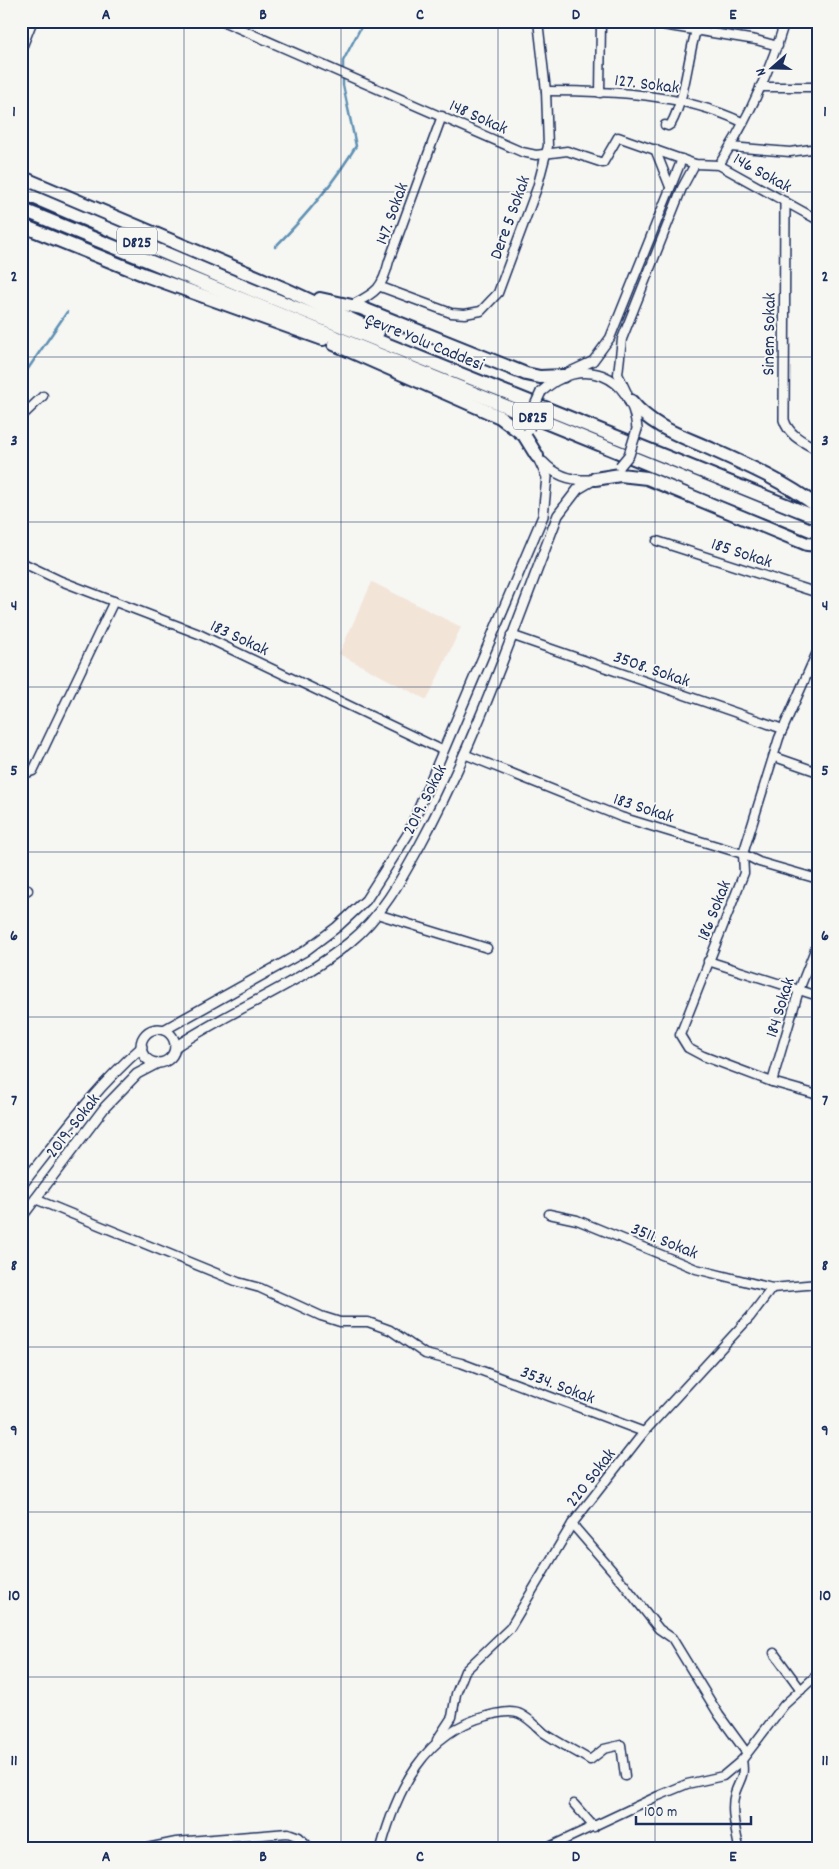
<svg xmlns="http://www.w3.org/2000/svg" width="839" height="1869" font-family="Dekko,sans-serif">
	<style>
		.built { fill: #f3e4d8 }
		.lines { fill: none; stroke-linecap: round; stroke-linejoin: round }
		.stream { stroke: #5f91b4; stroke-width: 2.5 }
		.minor-casing { stroke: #1b2f5e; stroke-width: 11 }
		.tertiary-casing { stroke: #1b2f5e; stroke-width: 12 }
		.trunk-casing { stroke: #1b2f5e; stroke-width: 16 }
		.minor { stroke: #f6f6f2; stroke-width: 8 }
		.tertiary { stroke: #f6f6f2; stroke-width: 9 }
		.trunk { stroke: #f6f6f2; stroke-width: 12 }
		.tertiary-bridge-casing { stroke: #1b2f5e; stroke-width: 12; stroke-linecap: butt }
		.tertiary-bridge { stroke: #f6f6f2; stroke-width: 9 }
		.grid { fill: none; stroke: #1b2f5e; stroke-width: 1; stroke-opacity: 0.55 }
		.labels { text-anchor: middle; stroke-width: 4; stroke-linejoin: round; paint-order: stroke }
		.shield { fill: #f6f6f2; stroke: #5d6b8a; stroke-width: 1 }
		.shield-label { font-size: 16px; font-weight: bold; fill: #1b2f5e }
		.street-label { font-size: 18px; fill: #1b2f5e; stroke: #f6f6f2 }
		.neatline { fill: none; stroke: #1b2f5e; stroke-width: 2 }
		.grid-label { font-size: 16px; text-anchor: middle; font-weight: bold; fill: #1b2f5e }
	</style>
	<rect width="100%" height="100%" fill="#f6f6f2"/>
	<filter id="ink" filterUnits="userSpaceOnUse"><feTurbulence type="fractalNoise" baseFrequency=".02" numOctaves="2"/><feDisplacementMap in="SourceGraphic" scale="10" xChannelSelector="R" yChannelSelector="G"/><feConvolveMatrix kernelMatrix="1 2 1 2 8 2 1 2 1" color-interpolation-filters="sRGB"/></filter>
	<g filter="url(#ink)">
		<path class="built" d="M 372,582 L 461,627 L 427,700 L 339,654 Z"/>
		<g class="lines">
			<g class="stream">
				<path d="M 275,247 C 306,216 333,184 356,146 L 343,85 L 343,61 L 361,27 L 375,21"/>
				<path d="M 21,379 L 67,312"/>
			</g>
			<defs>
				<g id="minor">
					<path d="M 222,21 L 522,152 L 536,155 L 567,151 L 603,163 L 618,137 L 695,164 L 719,165 L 818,220"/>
					<path d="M 638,21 L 756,40 L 778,46"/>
					<path d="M 760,87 L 818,87"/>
					<path d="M 546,91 C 612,91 681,93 742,122"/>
					<path d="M 600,93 L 601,21"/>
					<path d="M 665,125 L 668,126 L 671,124 C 687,95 687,54 699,21"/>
					<path d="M 730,147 L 790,152 L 818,148"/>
					<path d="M 655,149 L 670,187"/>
					<path d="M 719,165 C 747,121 770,71 785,21"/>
					<path d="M 381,287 L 451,313 L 465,314 L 481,311 L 498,293 L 537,188 L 548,146 L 546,91 L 538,21"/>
					<path d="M 350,306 C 376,292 382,290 389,261 L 442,116"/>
					<path d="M 567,373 L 593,361 L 610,338 L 682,159"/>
					<path d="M 627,393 L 618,374 L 622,339 L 682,188 L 695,164"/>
					<path d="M 21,417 L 43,396"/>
					<path d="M 657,541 L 818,593"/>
					<path d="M 21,562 L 61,581 L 199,634 L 442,750"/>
					<path d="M 511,635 L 783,729"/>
					<path d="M 818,650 L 779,738 L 743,854 L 744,873 L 680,1035 L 688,1048 L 703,1056 L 772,1082 L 818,1095"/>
					<path d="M 464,754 L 621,817 L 743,854 L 759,862 L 818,879"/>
					<path d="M 775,757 L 818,772"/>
					<path d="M 21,775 L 33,771 L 114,601"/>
					<path d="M 21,894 L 28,890"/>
					<path d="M 377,914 L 487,948"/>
					<path d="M 708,961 L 818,996"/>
					<path d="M 772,1082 L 799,990 L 818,942"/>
					<path d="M 35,1199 L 238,1282 L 260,1288 L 321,1316 L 340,1322 L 368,1322 L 390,1330 L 425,1354 L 461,1363 L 644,1432"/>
					<path d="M 549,1214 L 577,1220 L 696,1269 L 772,1288 L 818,1284"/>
					<path d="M 572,1524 L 623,1583 L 659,1629 L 672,1638 L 719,1715 L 746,1752"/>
					<path d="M 774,1653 L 801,1690"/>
					<path d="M 437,1740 L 452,1717 L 456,1694 L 465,1671 L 510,1628 L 572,1524 L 644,1432 L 750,1317 L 772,1288"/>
					<path d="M 574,1804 L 594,1827"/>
					<path d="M 21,1847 L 25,1848"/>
					<path d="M 147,1848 L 176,1842 L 288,1833 L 299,1837 L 310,1848"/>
					<path d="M 381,1848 C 397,1790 424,1732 487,1716 C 496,1713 512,1710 520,1714 C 529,1718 537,1727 544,1733 C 559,1743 575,1751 590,1760 L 604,1749 L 621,1745 L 625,1776"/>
					<path d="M 547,1848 L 658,1796 L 687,1784 L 723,1776 L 742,1760 L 784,1705 L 818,1674"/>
					<path d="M 739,1848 C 736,1831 730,1809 735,1793 C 740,1778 745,1777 742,1760"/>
				</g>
				<g id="tertiary">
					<path d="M 21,49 L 32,21"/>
					<path d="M 785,202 L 784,420 C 789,436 804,442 818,450"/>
					<path d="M 541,392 C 581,354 633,374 637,429"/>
					<path d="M 543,462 C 556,476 572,481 591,480"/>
					<circle cx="158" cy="1046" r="17"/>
					<path d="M 164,1030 L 305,951 L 337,927 L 366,900 L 408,834 L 543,516 L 547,477 L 537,456"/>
					<path d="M 175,1047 C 232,1009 296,986 350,942 C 381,917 401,880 420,845 C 477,740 515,626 558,515 L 578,489 L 595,479"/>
					<path d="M 21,1186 C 59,1138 95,1088 142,1047"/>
					<path d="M 21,1218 L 105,1107 L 137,1074 L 158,1063"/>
				</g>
				<g id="trunk">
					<path d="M 21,177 L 285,289 L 378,332"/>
					<path d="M 21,192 L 252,290 L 818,518"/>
					<path d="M 21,209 L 818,533"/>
					<path d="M 21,225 L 145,275 L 323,339"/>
					<path d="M 320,299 L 361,308 L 526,374 L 540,377 L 563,376"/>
					<path d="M 334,344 L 500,417 L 524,435 L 537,456"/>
					<path d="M 631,401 C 653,428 682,436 713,450 C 749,466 787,483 818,507"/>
					<path d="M 595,479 L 620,475 L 647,478 L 807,544 L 818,545"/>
				</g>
			</defs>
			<use href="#minor" class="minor-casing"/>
			<use href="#tertiary" class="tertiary-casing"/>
			<use href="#trunk" class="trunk-casing"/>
			<use href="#minor" class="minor"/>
			<use href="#tertiary" class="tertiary"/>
			<use href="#trunk" class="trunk"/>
			<defs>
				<g id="tertiary-bridge">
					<path d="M 529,430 L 530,416 L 541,392"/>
					<path d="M 620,466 L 629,455 L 637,429"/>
				</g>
			</defs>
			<use href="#tertiary-bridge" class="tertiary-bridge-casing"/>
			<use href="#tertiary-bridge" class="tertiary-bridge"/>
		</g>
	</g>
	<path class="grid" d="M 184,21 L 184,1848M 341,21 L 341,1848M 498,21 L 498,1848M 655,21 L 655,1848M 21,192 L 818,192M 21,357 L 818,357M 21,522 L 818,522M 21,687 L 818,687M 21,852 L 818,852M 21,1017 L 818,1017M 21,1182 L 818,1182M 21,1347 L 818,1347M 21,1512 L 818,1512M 21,1677 L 818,1677"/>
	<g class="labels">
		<g class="shield">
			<rect x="117" y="227.5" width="40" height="27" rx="4"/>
			<rect x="513" y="402.5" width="40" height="27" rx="4"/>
		</g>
		<g class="shield-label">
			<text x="137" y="247">D825</text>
			<text x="533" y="422">D825</text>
		</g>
		<g class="street-label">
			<text transform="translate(647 83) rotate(7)" y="6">127. Sokak</text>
			<text transform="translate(479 116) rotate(24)" y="6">148 Sokak</text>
			<text transform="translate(763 172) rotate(29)" y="6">146 Sokak</text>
			<text transform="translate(391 213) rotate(-70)" y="6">147. Sokak</text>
			<text transform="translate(509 217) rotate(-70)" y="6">Dere 5 Sokak</text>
			<text transform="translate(768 334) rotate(-89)" y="6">Sinem Sokak</text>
			<text transform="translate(425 341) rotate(22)" y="6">Çevre Yolu Caddesi</text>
			<text transform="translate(742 552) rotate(18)" y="6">185 Sokak</text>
			<text transform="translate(240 637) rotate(25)" y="6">183 Sokak</text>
			<text transform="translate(652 668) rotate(19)" y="6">3508. Sokak</text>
			<text transform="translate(424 799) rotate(-63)" y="6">2019. Sokak</text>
			<text transform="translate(644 807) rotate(18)" y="6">183 Sokak</text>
			<text transform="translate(713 910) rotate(-68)" y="6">186 Sokak</text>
			<text transform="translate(779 1007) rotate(-73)" y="6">184 Sokak</text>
			<text transform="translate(72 1125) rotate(-52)" y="6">2019. Sokak</text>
			<text transform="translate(665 1240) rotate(22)" y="6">3511. Sokak</text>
			<text transform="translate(558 1384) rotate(21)" y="6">3534. Sokak</text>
			<text transform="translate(590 1477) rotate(-52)" y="6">220 Sokak</text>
		</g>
	</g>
	<rect width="839" height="1869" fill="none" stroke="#f6f6f2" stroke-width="55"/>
	<g transform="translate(772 68) rotate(250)" stroke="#f6f6f2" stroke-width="4" paint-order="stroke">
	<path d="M0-4L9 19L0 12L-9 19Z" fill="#1b2f5e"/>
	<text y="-8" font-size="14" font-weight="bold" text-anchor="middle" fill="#1b2f5e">N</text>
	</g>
	<path d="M636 1816v8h115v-8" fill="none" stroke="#1b2f5e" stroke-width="2.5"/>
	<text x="644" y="1816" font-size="15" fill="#1b2f5e" stroke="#f6f6f2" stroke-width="4" paint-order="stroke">100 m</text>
	<rect x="28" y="28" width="784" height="1814" class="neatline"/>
	<g class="grid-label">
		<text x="106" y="19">A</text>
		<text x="263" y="19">B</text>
		<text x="420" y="19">C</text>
		<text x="576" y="19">D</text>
		<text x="733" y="19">E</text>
		<text x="14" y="116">1</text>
		<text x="825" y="116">1</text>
		<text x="14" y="281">2</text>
		<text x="825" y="281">2</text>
		<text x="14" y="445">3</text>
		<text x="825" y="445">3</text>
		<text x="14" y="610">4</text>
		<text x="825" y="610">4</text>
		<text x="14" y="775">5</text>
		<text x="825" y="775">5</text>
		<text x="14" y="940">6</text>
		<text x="825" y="940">6</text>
		<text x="14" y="1105">7</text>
		<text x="825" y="1105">7</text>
		<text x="14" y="1270">8</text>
		<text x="825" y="1270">8</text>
		<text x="14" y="1435">9</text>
		<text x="825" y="1435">9</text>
		<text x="14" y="1600">10</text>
		<text x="825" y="1600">10</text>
		<text x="14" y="1765">11</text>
		<text x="825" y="1765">11</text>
		<text x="106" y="1861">A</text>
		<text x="263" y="1861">B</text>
		<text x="420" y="1861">C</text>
		<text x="576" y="1861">D</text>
		<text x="733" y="1861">E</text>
	</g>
</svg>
